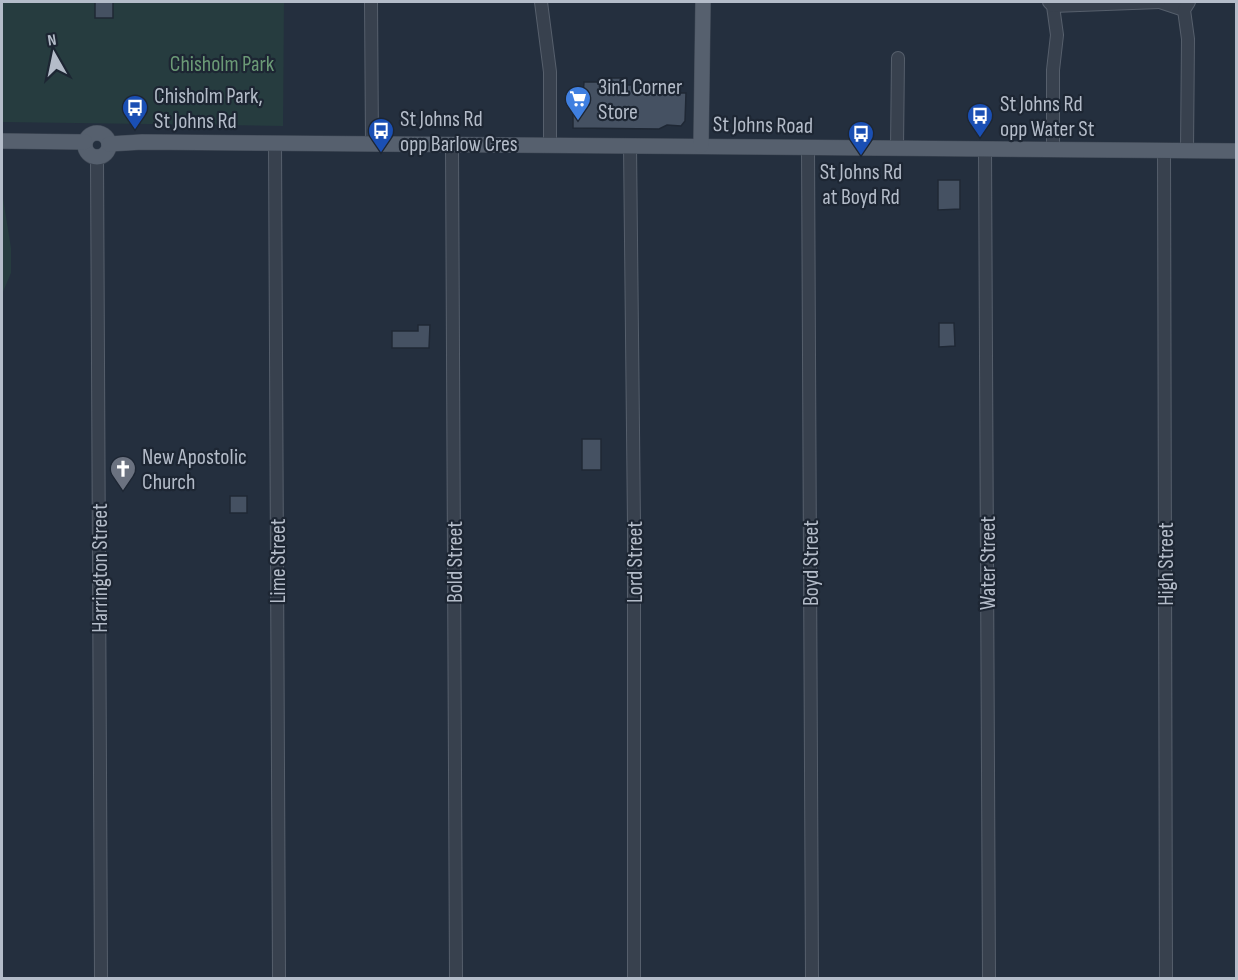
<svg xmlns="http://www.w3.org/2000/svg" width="1238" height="980" font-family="'Sofia Sans Condensed',sans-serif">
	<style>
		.green { fill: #263c3f }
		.building { fill: #455162; stroke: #1f2835; stroke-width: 1.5 }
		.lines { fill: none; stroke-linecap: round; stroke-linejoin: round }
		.minor-casing { stroke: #565f6c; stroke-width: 14 }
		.major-casing { stroke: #414a57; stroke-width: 16 }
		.minor { stroke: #38414e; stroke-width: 12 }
		.major { stroke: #56606e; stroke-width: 15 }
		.labels { text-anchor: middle; stroke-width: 4.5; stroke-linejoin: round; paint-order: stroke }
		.park-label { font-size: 22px; fill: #6b9a76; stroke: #1d2633 }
		.poi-label { font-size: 22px; fill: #b4bcc9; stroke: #1d2633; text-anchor: start }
		.street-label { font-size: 22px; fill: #b4bcc9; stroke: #1d2633 }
	</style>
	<rect width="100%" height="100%" fill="#242f3e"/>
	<g class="green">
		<path d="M 2,2 L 284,2 L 283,126 L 2,122 Z"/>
		<path d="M 2,192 L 11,248 L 11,273 L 2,294 Z"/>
	</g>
	<g class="building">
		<rect x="95" y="2" width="18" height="16"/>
		<path d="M 604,78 L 623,78 L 623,85 L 635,85 L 634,93 L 686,93 L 685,121 L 681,126 L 667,125 L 659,129 L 573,128 L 573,95 L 583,95 L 584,82 L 604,82 Z"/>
		<path d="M 938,180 L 960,180 L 960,209 L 938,210 Z"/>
		<path d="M 939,323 L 954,323 L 955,346 L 939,347 Z"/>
		<path d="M 418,325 L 430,325 L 429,348 L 392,348 L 392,331 L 418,331 Z"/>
		<rect x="582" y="439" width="19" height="31"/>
		<rect x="230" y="496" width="17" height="17"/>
	</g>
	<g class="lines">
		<defs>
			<g id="minor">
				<path d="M 371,2 L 372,143"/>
				<path d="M 541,2 L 550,72 L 550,145"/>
				<path d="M 1049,2 L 1053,6 L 1057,35 L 1053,70 L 1053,149"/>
				<path d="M 1160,2 L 1184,10"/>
				<path d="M 1053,6 L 1159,2"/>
				<path d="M 275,143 L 279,978"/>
				<path d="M 452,145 L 456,978"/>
				<path d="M 630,145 L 634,525 L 634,978"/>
				<path d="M 808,147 L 812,978"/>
				<path d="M 897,148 L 898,58"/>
				<path d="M 985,148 L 989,978"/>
				<path d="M 1164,150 L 1166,978"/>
				<path d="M 1187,150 L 1188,39 L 1184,10 L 1189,2"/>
				<path d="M 97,157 L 101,978"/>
			</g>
			<g id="major">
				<circle cx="97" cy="145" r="12"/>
				<path d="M 2,141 L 85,142"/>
				<path d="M 109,144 L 142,142 L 1236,151"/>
				<path d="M 701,145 L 703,2"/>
			</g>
		</defs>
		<use href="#minor" class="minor-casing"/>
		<use href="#major" class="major-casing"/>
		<use href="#minor" class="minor"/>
		<use href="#major" class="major"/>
	</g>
	<defs>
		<symbol id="supermarket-pin" viewBox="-11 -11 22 30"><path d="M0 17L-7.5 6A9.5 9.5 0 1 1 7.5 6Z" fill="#3f7fe0" stroke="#1d2633"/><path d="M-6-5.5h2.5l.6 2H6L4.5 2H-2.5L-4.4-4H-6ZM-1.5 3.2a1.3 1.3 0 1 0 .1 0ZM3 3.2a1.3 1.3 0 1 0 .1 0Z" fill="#fff"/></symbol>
		<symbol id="bus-pin" viewBox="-11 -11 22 30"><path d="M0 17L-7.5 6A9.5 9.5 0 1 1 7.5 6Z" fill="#1a4fb4" stroke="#1d2633"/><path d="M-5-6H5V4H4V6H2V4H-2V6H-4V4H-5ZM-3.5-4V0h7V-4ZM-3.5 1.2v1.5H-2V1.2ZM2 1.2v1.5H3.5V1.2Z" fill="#fff"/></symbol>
		<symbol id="church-pin" viewBox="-11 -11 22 30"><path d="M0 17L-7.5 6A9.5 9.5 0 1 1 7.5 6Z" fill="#6b7280" stroke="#1d2633"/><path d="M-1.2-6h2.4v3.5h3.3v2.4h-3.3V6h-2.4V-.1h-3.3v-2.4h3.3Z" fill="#fff"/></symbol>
	</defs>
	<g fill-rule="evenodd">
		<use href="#supermarket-pin" x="563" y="84" width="30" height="40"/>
		<use href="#bus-pin" x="120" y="93" width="30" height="40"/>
		<use href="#bus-pin" x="965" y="101" width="30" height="40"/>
		<use href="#bus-pin" x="366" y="116" width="30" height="40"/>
		<use href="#bus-pin" x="846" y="119" width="30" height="40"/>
		<use href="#church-pin" x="108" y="454" width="30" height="40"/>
	</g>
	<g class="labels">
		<g class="park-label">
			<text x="222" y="71">Chisholm Park</text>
		</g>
		<g class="poi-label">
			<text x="598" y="94">3in1 Corner<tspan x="598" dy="25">Store</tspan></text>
			<text x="154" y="103">Chisholm Park,<tspan x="154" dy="25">St Johns Rd</tspan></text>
			<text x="1000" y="111">St Johns Rd<tspan x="1000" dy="25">opp Water St</tspan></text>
			<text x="400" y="126">St Johns Rd<tspan x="400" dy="25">opp Barlow Cres</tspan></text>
			<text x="861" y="179" text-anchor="middle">St Johns Rd<tspan x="861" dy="25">at Boyd Rd</tspan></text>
			<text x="142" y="464">New Apostolic<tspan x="142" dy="25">Church</tspan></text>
		</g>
		<g class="street-label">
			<text transform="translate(763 124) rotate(1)" y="8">St Johns Road</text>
			<text transform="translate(277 561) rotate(-90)" y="8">Lime Street</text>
			<text transform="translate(454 562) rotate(-90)" y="8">Bold Street</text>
			<text transform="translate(634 562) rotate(-90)" y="8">Lord Street</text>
			<text transform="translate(810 563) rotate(-90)" y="8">Boyd Street</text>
			<text transform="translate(987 563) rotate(-90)" y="8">Water Street</text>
			<text transform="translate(1165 564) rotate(-90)" y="8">High Street</text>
			<text transform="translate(99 568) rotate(-90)" y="8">Harrington Street</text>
		</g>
	</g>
	<rect width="1238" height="980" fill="none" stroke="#b4bcc9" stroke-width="6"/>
	<g transform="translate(54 54) rotate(351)" stroke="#1d2633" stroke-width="4.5" paint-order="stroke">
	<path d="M0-4.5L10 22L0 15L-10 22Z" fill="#b4bcc9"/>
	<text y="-9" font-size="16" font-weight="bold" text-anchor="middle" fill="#b4bcc9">N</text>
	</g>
</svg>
